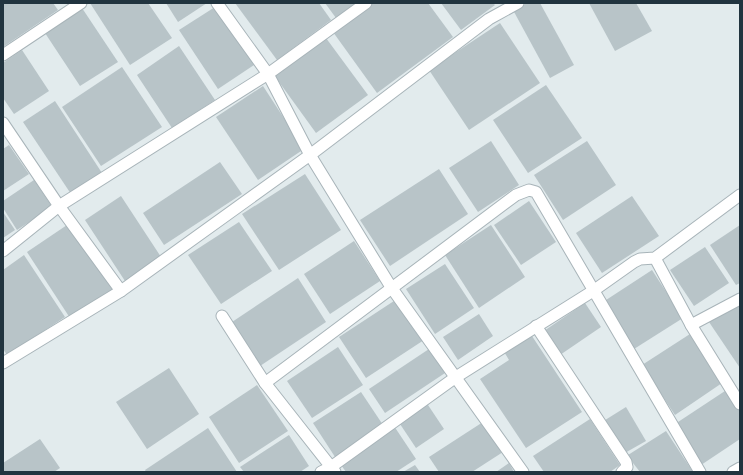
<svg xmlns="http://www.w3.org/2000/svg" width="743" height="475" font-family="'Open Sans',sans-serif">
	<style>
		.building { fill: #b8c4c8 }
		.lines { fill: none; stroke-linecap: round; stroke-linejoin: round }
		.minor-casing { stroke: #a8b4b9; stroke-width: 13 }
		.minor { stroke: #fff; stroke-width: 11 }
	</style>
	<rect width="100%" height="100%" fill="#e2ebed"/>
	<g class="building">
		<path d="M 3,3 L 53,3 L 58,10 L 3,47 Z"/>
		<path d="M 90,3 L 148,3 L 172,38 L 130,65 Z"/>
		<path d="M 166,3 L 207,3 L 178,22 Z"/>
		<path d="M 235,3 L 319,3 L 331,20 L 277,60 Z"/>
		<path d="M 325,3 L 356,3 L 336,18 Z"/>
		<path d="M 373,3 L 428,3 L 453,37 L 377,93 L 333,32 Z"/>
		<path d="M 441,3 L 493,3 L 495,5 L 461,30 Z"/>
		<path d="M 527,3 L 540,3 L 574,65 L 550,78 L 513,10 Z"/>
		<path d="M 589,3 L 636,3 L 652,31 L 615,51 Z"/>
		<path d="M 215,7 L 254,65 L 218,89 L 179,30 Z"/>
		<path d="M 82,8 L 118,62 L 80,86 L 45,33 Z"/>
		<path d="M 500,23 L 540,83 L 469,130 L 429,70 Z"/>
		<path d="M 326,38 L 368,95 L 316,133 L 274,75 Z"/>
		<path d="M 179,46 L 215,100 L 172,128 L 137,75 Z"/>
		<path d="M 22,50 L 49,91 L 14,114 L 3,98 L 3,63 Z"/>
		<path d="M 122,67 L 162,127 L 101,166 L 62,107 Z"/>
		<path d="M 546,85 L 582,138 L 528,173 L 493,120 Z"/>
		<path d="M 263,86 L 304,149 L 258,180 L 216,117 Z"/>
		<path d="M 55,101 L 102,173 L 71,194 L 23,122 Z"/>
		<path d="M 491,141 L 519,185 L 478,212 L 449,168 Z"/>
		<path d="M 587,141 L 616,185 L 563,220 L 534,175 Z"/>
		<path d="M 9,145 L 29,174 L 3,191 L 3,149 Z"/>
		<path d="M 220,162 L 242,194 L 164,245 L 143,213 Z"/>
		<path d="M 439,169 L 468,214 L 390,266 L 360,220 Z"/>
		<path d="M 305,174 L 341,230 L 279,270 L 242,214 Z"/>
		<path d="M 34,180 L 52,207 L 17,230 L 3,208 L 3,201 Z"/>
		<path d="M 121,196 L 161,257 L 125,281 L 85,220 Z"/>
		<path d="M 632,196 L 659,236 L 602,273 L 576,233 Z"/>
		<path d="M 529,201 L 556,242 L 521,265 L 494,225 Z"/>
		<path d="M 3,212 L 15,230 L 3,238 Z"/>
		<path d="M 239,222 L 272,271 L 221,304 L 188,255 Z"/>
		<path d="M 70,223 L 114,290 L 70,318 L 27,252 Z"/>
		<path d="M 491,225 L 525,277 L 479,308 L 445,255 Z"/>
		<path d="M 740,225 L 740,283 L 736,285 L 710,245 Z"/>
		<path d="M 354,241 L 380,281 L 330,314 L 304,274 Z"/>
		<path d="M 705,247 L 729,283 L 694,306 L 670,270 Z"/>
		<path d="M 24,255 L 65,317 L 7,355 L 3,349 L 3,270 Z"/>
		<path d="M 445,264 L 474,308 L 435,334 L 406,289 Z"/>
		<path d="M 652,270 L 683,318 L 634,349 L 603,302 Z"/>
		<path d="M 298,278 L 326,322 L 260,366 L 232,322 Z"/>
		<path d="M 397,299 L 424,340 L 366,378 L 339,337 Z"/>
		<path d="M 740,301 L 740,368 L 709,322 Z"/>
		<path d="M 585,303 L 601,327 L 557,357 L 541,333 Z"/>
		<path d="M 479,314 L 493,336 L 458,360 L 443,337 Z"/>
		<path d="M 530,333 L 582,412 L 526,448 L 480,379 L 509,360 L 503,350 Z"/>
		<path d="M 690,334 L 722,383 L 675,415 L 642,365 Z"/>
		<path d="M 338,347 L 363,385 L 312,418 L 287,381 Z"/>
		<path d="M 429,349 L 445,373 L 385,413 L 369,389 Z"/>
		<path d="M 169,368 L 199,414 L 147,449 L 116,402 Z"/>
		<path d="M 257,385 L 288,431 L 239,463 L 209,417 Z"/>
		<path d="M 728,389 L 740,407 L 740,439 L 701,465 L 675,424 Z"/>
		<path d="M 361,392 L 385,428 L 337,460 L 313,423 Z"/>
		<path d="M 426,402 L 444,429 L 416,448 L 398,421 Z"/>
		<path d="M 626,407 L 646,441 L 623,454 L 602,422 Z"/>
		<path d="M 590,419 L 620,465 L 610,472 L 544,472 L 533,456 Z"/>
		<path d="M 483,422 L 503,452 L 472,472 L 439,472 L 429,457 Z"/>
		<path d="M 394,426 L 416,459 L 396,472 L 346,472 L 339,462 Z"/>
		<path d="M 208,428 L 237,472 L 146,472 L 145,470 Z"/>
		<path d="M 666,431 L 693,472 L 640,472 L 633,463 L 628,455 Z"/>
		<path d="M 289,435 L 309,466 L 300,472 L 244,472 L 240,467 Z"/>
		<path d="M 40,439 L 60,468 L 54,472 L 3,472 L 3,463 Z"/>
		<path d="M 509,463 L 514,472 L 496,472 Z"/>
		<path d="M 415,465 L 420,472 L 403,472 Z"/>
	</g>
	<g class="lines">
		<defs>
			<g id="minor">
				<path d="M 217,3 L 268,74 L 310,155 L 391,287 L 523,472"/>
				<path d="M 3,55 L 81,3"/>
				<path d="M 3,123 L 59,206 L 121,291"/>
				<path d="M 3,251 L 59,206 L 268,74 L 366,3"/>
				<path d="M 655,258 L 691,325 L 740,404"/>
				<path d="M 222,316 L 265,383 L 335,472"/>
				<path d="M 691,325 L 740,299"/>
				<path d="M 536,326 L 626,462 L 627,467 L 622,472"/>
				<path d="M 3,363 L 121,291 L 310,155 L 489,19 L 518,3"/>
				<path d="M 265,383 L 516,195 L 529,190 L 536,192 L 700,472"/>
				<path d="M 321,472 L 331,467 L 456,377 L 593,291 L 634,262 L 640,259 L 655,258 L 740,195"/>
				<path d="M 733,472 L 740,468"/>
			</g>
		</defs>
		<use href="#minor" class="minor-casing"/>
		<use href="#minor" class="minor"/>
	</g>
	<rect width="743" height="475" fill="none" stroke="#21343f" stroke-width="8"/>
</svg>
